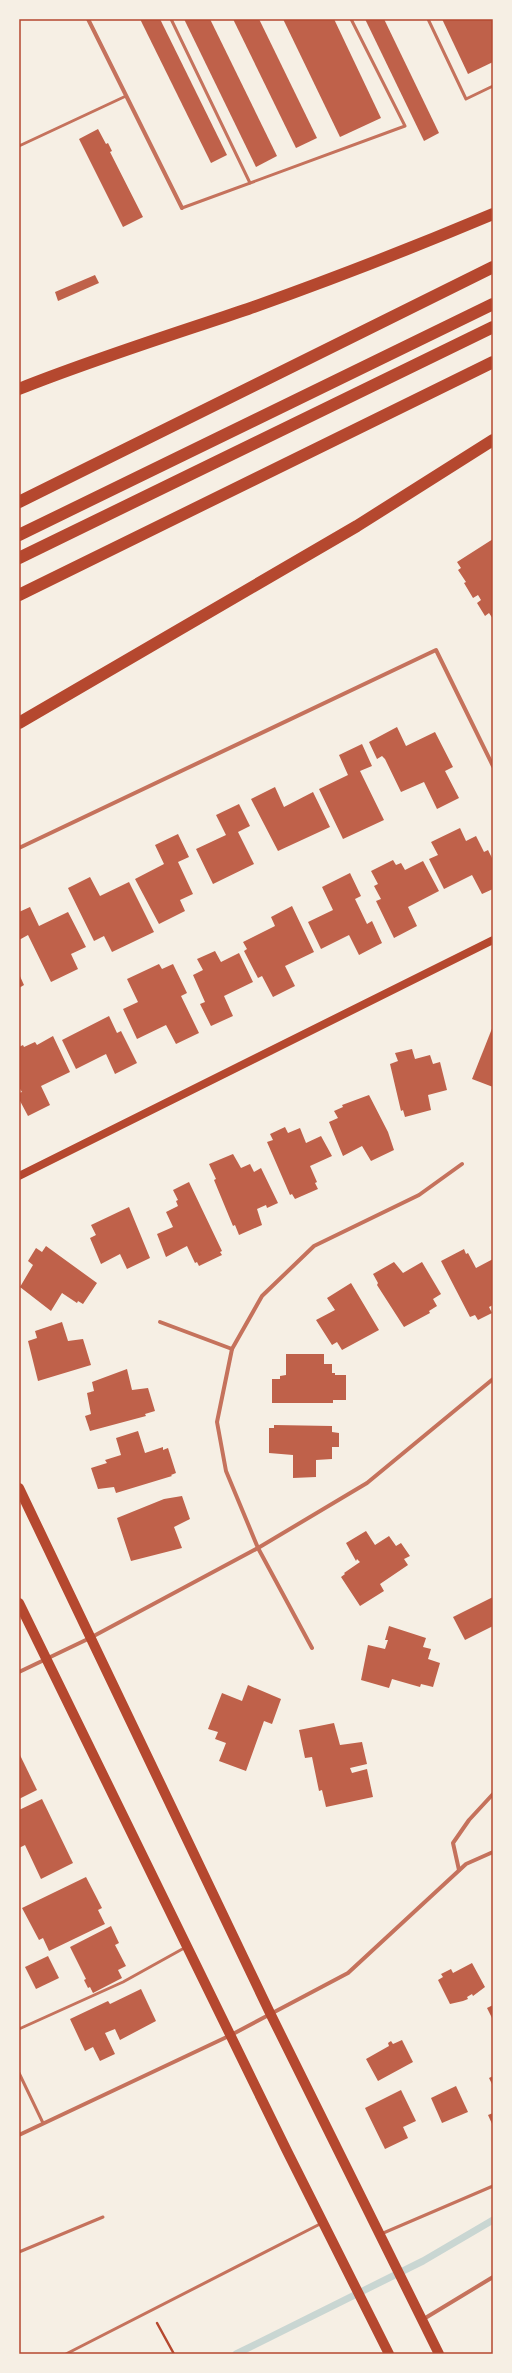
<svg xmlns="http://www.w3.org/2000/svg" width="512" height="2373" font-family="'DejaVu Sans',sans-serif">
	<style>
		.lines { fill: none; stroke-linecap: round; stroke-linejoin: round }
		.stream { stroke: #c9d6d2; stroke-width: 7 }
		.building { fill: #bf614a }
		.path { stroke: #b5482f; stroke-width: 2.5 }
		.service { stroke: #c5725c; stroke-width: 3 }
		.minor { stroke: #c5725c; stroke-width: 4 }
		.secondary { stroke: #b5482f; stroke-width: 8 }
		.primary { stroke: #b5482f; stroke-width: 10 }
		.motorway { stroke: #b5482f; stroke-width: 12 }
		.neatline { fill: none; stroke: #b5482f; stroke-width: 1.5 }
	</style>
	<rect width="100%" height="100%" fill="#f6efe4"/>
	<g class="lines">
		<path class="stream" d="M 236,2354 L 423,2261 L 493,2220"/>
	</g>
	<g class="building">
		<path d="M 140,19 L 160,19 L 227,155 L 211,163 Z"/>
		<path d="M 184,19 L 210,19 L 277,156 L 256,167 Z"/>
		<path d="M 233,19 L 259,19 L 317,138 L 296,148 Z"/>
		<path d="M 283,19 L 334,19 L 381,118 L 340,137 Z"/>
		<path d="M 365,19 L 384,19 L 439,133 L 424,141 Z"/>
		<path d="M 442,19 L 493,19 L 493,62 L 468,74 Z"/>
		<path d="M 98,129 L 106,144 L 108,143 L 112,151 L 110,152 L 143,217 L 123,227 L 79,139 Z"/>
		<path d="M 95,275 L 99,283 L 58,301 L 55,292 Z"/>
		<path d="M 493,539 L 493,619 L 489,613 L 485,616 L 477,603 L 481,600 L 478,595 L 473,598 L 464,583 L 466,582 L 458,570 L 461,568 L 457,562 Z"/>
		<path d="M 397,727 L 406,746 L 435,732 L 453,767 L 445,771 L 459,798 L 437,809 L 424,782 L 401,792 L 385,759 L 382,756 L 377,759 L 369,742 Z"/>
		<path d="M 362,744 L 372,766 L 360,771 L 384,820 L 343,839 L 319,789 L 348,775 L 339,755 Z"/>
		<path d="M 275,787 L 284,807 L 313,792 L 330,827 L 278,851 L 251,799 Z"/>
		<path d="M 239,804 L 250,826 L 238,832 L 254,864 L 213,884 L 196,849 L 226,835 L 216,815 Z"/>
		<path d="M 460,828 L 466,841 L 476,836 L 484,852 L 488,850 L 493,860 L 493,889 L 482,894 L 472,875 L 444,889 L 429,859 L 438,855 L 431,842 Z"/>
		<path d="M 178,834 L 189,857 L 178,862 L 193,894 L 180,900 L 185,911 L 159,924 L 135,879 L 164,864 L 155,845 Z"/>
		<path d="M 393,860 L 396,865 L 401,863 L 405,870 L 423,861 L 439,891 L 408,907 L 417,926 L 394,938 L 376,901 L 381,899 L 374,886 L 378,884 L 371,871 Z"/>
		<path d="M 350,873 L 361,896 L 355,899 L 367,924 L 372,921 L 382,943 L 359,955 L 349,935 L 321,949 L 308,922 L 333,910 L 322,887 Z"/>
		<path d="M 90,877 L 100,896 L 129,882 L 154,932 L 112,952 L 104,936 L 94,941 L 68,888 Z"/>
		<path d="M 292,906 L 314,952 L 285,966 L 295,986 L 273,997 L 262,976 L 258,978 L 244,951 L 247,949 L 243,942 L 275,926 L 271,917 Z"/>
		<path d="M 30,907 L 39,926 L 68,912 L 86,947 L 71,954 L 78,969 L 51,982 L 28,935 L 19,940 L 19,912 Z"/>
		<path d="M 215,951 L 221,962 L 239,953 L 253,982 L 224,996 L 233,1016 L 211,1026 L 200,1004 L 205,1002 L 193,975 L 203,970 L 197,959 Z"/>
		<path d="M 159,964 L 162,969 L 173,964 L 187,993 L 181,996 L 199,1033 L 176,1044 L 166,1025 L 137,1039 L 123,1009 L 138,1002 L 127,979 Z"/>
		<path d="M 19,974 L 24,985 L 19,988 Z"/>
		<path d="M 109,1016 L 117,1033 L 121,1031 L 137,1063 L 115,1074 L 106,1054 L 76,1069 L 62,1040 Z"/>
		<path d="M 493,1026 L 493,1087 L 472,1079 Z"/>
		<path d="M 53,1036 L 70,1072 L 41,1086 L 50,1105 L 28,1116 L 19,1099 L 19,1093 L 22,1092 L 19,1087 L 19,1047 L 23,1045 L 24,1047 L 35,1042 L 37,1045 Z"/>
		<path d="M 412,1049 L 415,1059 L 430,1055 L 433,1064 L 440,1062 L 447,1090 L 428,1095 L 431,1110 L 405,1117 L 403,1110 L 401,1111 L 390,1064 L 398,1061 L 395,1053 Z"/>
		<path d="M 369,1095 L 388,1132 L 394,1150 L 371,1161 L 362,1146 L 343,1156 L 329,1122 L 338,1118 L 334,1111 L 343,1107 L 342,1105 Z"/>
		<path d="M 285,1127 L 288,1133 L 300,1128 L 306,1143 L 321,1136 L 332,1156 L 310,1166 L 317,1182 L 315,1183 L 318,1189 L 295,1199 L 292,1194 L 290,1195 L 267,1142 L 273,1140 L 270,1134 Z"/>
		<path d="M 233,1154 L 241,1168 L 250,1164 L 254,1172 L 261,1168 L 278,1203 L 267,1208 L 266,1205 L 257,1209 L 262,1225 L 239,1235 L 235,1225 L 233,1226 L 214,1180 L 216,1179 L 209,1164 Z"/>
		<path d="M 189,1182 L 222,1251 L 220,1252 L 222,1255 L 199,1266 L 197,1262 L 195,1263 L 187,1246 L 166,1257 L 157,1234 L 173,1227 L 166,1212 L 178,1206 L 176,1201 L 178,1200 L 173,1190 Z"/>
		<path d="M 129,1207 L 150,1258 L 127,1269 L 120,1254 L 101,1264 L 90,1238 L 96,1235 L 91,1225 Z"/>
		<path d="M 46,1246 L 97,1283 L 83,1304 L 78,1301 L 77,1303 L 62,1293 L 51,1311 L 20,1287 L 33,1265 L 28,1261 L 36,1248 L 42,1252 Z"/>
		<path d="M 464,1249 L 466,1254 L 468,1253 L 476,1268 L 493,1259 L 493,1305 L 489,1307 L 492,1313 L 478,1320 L 475,1315 L 470,1317 L 441,1261 Z"/>
		<path d="M 394,1262 L 403,1273 L 422,1262 L 441,1294 L 433,1299 L 437,1306 L 429,1311 L 430,1313 L 404,1327 L 377,1285 L 378,1283 L 373,1274 Z"/>
		<path d="M 351,1283 L 379,1330 L 342,1350 L 337,1342 L 332,1345 L 316,1320 L 335,1310 L 327,1298 Z"/>
		<path d="M 62,1322 L 68,1341 L 83,1339 L 91,1365 L 38,1381 L 28,1341 L 37,1338 L 35,1331 Z"/>
		<path d="M 286,1354 L 324,1354 L 324,1364 L 332,1364 L 332,1373 L 335,1373 L 335,1375 L 346,1375 L 346,1400 L 333,1400 L 333,1403 L 272,1403 L 272,1379 L 280,1379 L 280,1376 L 286,1375 Z"/>
		<path d="M 127,1369 L 132,1390 L 148,1388 L 155,1411 L 145,1414 L 146,1416 L 90,1431 L 85,1416 L 91,1414 L 87,1393 L 94,1391 L 92,1382 Z"/>
		<path d="M 274,1425 L 332,1426 L 332,1432 L 339,1433 L 339,1447 L 332,1447 L 332,1459 L 316,1460 L 316,1477 L 293,1478 L 293,1455 L 269,1453 L 269,1428 L 274,1428 Z"/>
		<path d="M 138,1431 L 145,1453 L 163,1447 L 163,1450 L 168,1448 L 176,1473 L 171,1475 L 172,1476 L 116,1493 L 114,1487 L 98,1489 L 91,1468 L 107,1463 L 105,1460 L 121,1455 L 116,1438 Z"/>
		<path d="M 182,1496 L 190,1519 L 174,1527 L 182,1548 L 131,1561 L 117,1518 L 164,1499 Z"/>
		<path d="M 366,1531 L 375,1545 L 389,1536 L 396,1546 L 401,1543 L 410,1556 L 404,1559 L 408,1565 L 380,1584 L 384,1591 L 360,1606 L 341,1577 L 345,1574 L 344,1573 L 360,1562 L 357,1559 L 356,1561 L 346,1543 Z"/>
		<path d="M 493,1597 L 493,1626 L 465,1640 L 453,1617 Z"/>
		<path d="M 389,1626 L 426,1638 L 423,1647 L 431,1649 L 428,1659 L 440,1663 L 433,1687 L 421,1684 L 420,1687 L 392,1679 L 389,1688 L 361,1680 L 368,1645 L 385,1649 L 388,1640 L 385,1640 Z"/>
		<path d="M 248,1685 L 281,1699 L 272,1724 L 264,1721 L 246,1771 L 219,1761 L 226,1743 L 215,1739 L 218,1732 L 208,1729 L 222,1693 L 242,1701 Z"/>
		<path d="M 334,1723 L 340,1745 L 362,1742 L 367,1764 L 350,1768 L 352,1773 L 367,1769 L 373,1797 L 326,1807 L 322,1790 L 319,1791 L 312,1757 L 305,1758 L 299,1730 Z"/>
		<path d="M 19,1753 L 37,1790 L 19,1799 Z"/>
		<path d="M 42,1799 L 73,1863 L 41,1879 L 25,1845 L 19,1848 L 19,1810 Z"/>
		<path d="M 86,1877 L 102,1908 L 98,1910 L 105,1924 L 49,1951 L 43,1938 L 39,1940 L 22,1908 Z"/>
		<path d="M 111,1926 L 119,1943 L 115,1945 L 126,1966 L 118,1970 L 122,1978 L 93,1993 L 90,1987 L 88,1988 L 84,1980 L 86,1979 L 70,1947 Z"/>
		<path d="M 48,1956 L 59,1978 L 36,1989 L 25,1967 Z"/>
		<path d="M 472,1963 L 485,1987 L 473,1996 L 472,1994 L 467,1997 L 468,1999 L 463,2001 L 450,2004 L 438,1980 L 443,1977 L 441,1974 L 451,1969 L 453,1973 Z"/>
		<path d="M 141,1989 L 156,2021 L 120,2040 L 115,2029 L 105,2033 L 115,2054 L 100,2061 L 93,2047 L 85,2051 L 70,2019 L 108,2001 L 110,2004 Z"/>
		<path d="M 493,2005 L 493,2020 L 487,2008 Z"/>
		<path d="M 402,2040 L 413,2062 L 378,2081 L 366,2059 L 389,2046 L 388,2043 L 391,2041 L 393,2044 Z"/>
		<path d="M 493,2076 L 493,2086 L 489,2078 Z"/>
		<path d="M 456,2086 L 468,2112 L 442,2123 L 431,2098 Z"/>
		<path d="M 401,2090 L 416,2121 L 403,2127 L 408,2138 L 385,2149 L 365,2108 Z"/>
		<path d="M 493,2113 L 493,2126 L 488,2115 Z"/>
	</g>
	<g class="lines">
		<path class="path" d="M 157,2323 L 174,2354"/>
		<g class="service">
			<path d="M 171,19 L 250,183"/>
			<path d="M 428,19 L 466,99 L 493,86"/>
			<path d="M 19,146 L 126,96"/>
			<path d="M 182,208 L 405,126 L 351,19"/>
			<path d="M 19,2029 L 123,1982 L 186,1947"/>
			<path d="M 19,2073 L 43,2123"/>
			<path d="M 381,2234 L 493,2186"/>
			<path d="M 19,2252 L 103,2217"/>
			<path d="M 66,2354 L 322,2223"/>
		</g>
		<g class="minor">
			<path d="M 88,19 L 182,208"/>
			<path d="M 19,848 L 436,650 L 493,766"/>
			<path d="M 160,1322 L 232,1349"/>
			<path d="M 312,1648 L 258,1548 L 226,1471 L 217,1422 L 232,1349 L 262,1296 L 314,1246 L 419,1195 L 462,1164"/>
			<path d="M 19,1672 L 90,1638 L 258,1548 L 367,1483 L 493,1379"/>
			<path d="M 459,1870 L 453,1843 L 469,1820 L 493,1794"/>
			<path d="M 19,2135 L 231,2035 L 348,1973 L 466,1864 L 493,1852"/>
			<path d="M 422,2320 L 493,2277"/>
		</g>
		<path class="secondary" d="M 19,1176 L 493,940"/>
		<g class="primary">
			<path d="M 19,1488 L 270,2013 L 439,2354"/>
			<path d="M 19,1603 L 287,2151 L 389,2354"/>
		</g>
		<g class="motorway">
			<path d="M 19,389 C 94,359 171,335 248,309 C 330,280 412,248 493,214"/>
			<path d="M 19,502 L 493,267"/>
			<path d="M 19,535 L 493,304"/>
			<path d="M 19,558 L 493,327"/>
			<path d="M 19,595 L 493,362"/>
			<path d="M 19,723 L 357,526 L 493,440"/>
		</g>
	</g>
	<rect width="512" height="2373" fill="none" stroke="#f6efe4" stroke-width="40"/>
	<rect x="20" y="20" width="472" height="2333" class="neatline"/>
</svg>
